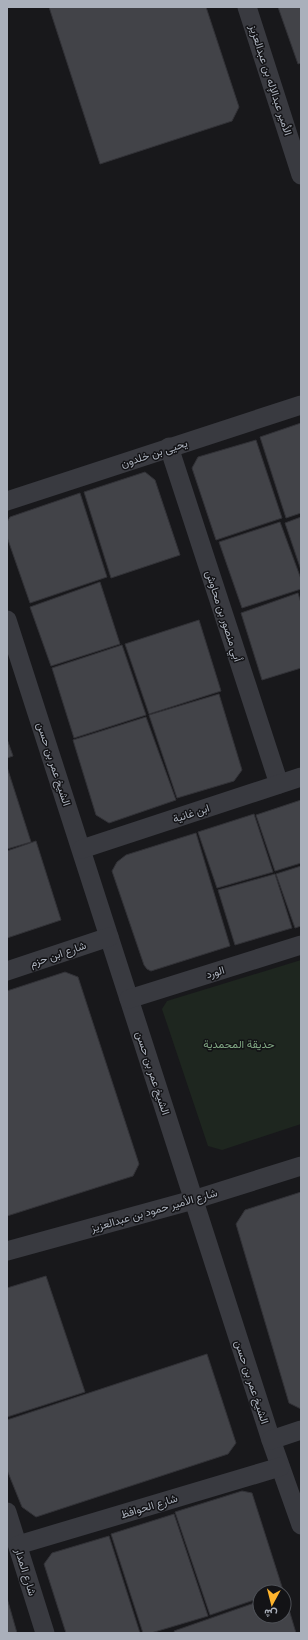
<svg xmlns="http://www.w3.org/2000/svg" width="308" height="1640" font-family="Roboto,Vazirmatn,sans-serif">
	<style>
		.green { fill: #1e261f }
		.building { fill: #424348; stroke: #323237 }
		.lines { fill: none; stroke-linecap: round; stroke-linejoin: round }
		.street { stroke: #393a40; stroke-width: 19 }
		.labels { text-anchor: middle; stroke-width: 3; stroke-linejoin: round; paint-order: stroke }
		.street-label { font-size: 11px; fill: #aab0bb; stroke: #131316 }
		.park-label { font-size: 11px; fill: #80a782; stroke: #131316 }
	</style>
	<rect width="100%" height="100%" fill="#18181b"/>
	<path class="green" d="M 301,960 L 301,1124 L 222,1150 L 208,1146 L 162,1009 L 167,1001 Z"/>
	<g class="building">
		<path d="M 49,7 L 206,7 L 239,107 L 232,121 L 100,164 Z"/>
		<path d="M 278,7 L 301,7 L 301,63 L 298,64 Z"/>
		<path d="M 301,423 L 301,513 L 286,518 L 260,437 Z"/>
		<path d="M 256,440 L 282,518 L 216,540 L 192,468 L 198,457 Z"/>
		<path d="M 145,472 L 155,480 L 180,555 L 111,578 L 84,492 Z"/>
		<path d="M 80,493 L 107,577 L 30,603 L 7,537 L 7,522 L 10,517 Z"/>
		<path d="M 301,517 L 301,570 L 285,523 Z"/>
		<path d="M 280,522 L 301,579 L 301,589 L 242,608 L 219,542 Z"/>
		<path d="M 100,582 L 120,644 L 51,666 L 30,607 Z"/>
		<path d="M 298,593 L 301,603 L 301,668 L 262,680 L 241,613 Z"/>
		<path d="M 199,620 L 221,691 L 149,714 L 125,644 Z"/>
		<path d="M 122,645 L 146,715 L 74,738 L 52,668 Z"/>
		<path d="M 219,694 L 242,770 L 234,781 L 177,798 L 149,715 Z"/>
		<path d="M 146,717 L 176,800 L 109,823 L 96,815 L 73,740 Z"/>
		<path d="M 7,739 L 13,756 L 7,758 Z"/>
		<path d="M 7,767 L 31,842 L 7,849 Z"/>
		<path d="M 301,800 L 301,863 L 275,871 L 256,815 Z"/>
		<path d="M 254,814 L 273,872 L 217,888 L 198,832 Z"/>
		<path d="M 196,833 L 230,946 L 151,971 L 147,969 L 144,965 L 112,871 L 117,862 L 126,855 Z"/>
		<path d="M 36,841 L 61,920 L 7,938 L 7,851 Z"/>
		<path d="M 301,866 L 301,926 L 295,928 L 276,874 Z"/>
		<path d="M 275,874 L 292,928 L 235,945 L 218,890 Z"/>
		<path d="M 65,972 L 78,977 L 139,1164 L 133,1176 L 7,1216 L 7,991 Z"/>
		<path d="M 301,1192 L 301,1409 L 289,1403 L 236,1224 L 245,1210 Z"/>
		<path d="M 46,1276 L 85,1392 L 7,1417 L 7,1288 Z"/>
		<path d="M 207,1354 L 236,1443 L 228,1454 L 36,1517 L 22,1507 L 7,1470 L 7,1420 Z"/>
		<path d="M 242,1491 L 252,1493 L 283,1590 L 277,1592 L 260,1592 L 260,1598 L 210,1615 L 175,1512 Z"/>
		<path d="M 174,1514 L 208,1616 L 151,1633 L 143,1633 L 111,1534 Z"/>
		<path d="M 109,1536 L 140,1633 L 66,1633 L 44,1564 L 52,1553 Z"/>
		<path d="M 284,1593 L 296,1633 L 175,1633 L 174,1631 L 260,1601 L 260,1616 L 284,1616 Z"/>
		<path d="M 7,1598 L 17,1633 L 7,1633 Z"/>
	</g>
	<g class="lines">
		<g class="street">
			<path d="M 247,7 L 301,175"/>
			<path d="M 169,447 L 279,784"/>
			<path d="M 7,501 L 301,405"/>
			<path d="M 7,620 L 271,1440 L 301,1525"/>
			<path d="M 82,849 L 301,777"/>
			<path d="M 7,971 L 109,937"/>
			<path d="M 129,999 L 301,945"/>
			<path d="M 7,1251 L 193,1200 L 301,1166"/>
			<path d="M 271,1440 L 301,1430"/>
			<path d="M 7,1512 L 45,1633"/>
			<path d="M 18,1545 L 280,1467"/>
		</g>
	</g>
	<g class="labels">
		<g class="street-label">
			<text transform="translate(271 80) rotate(72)" y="4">الأمير عبدالإله بن عبدالعزيز</text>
			<text transform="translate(154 453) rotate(-18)" y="4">يحيى بن خلدون</text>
			<text transform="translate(224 616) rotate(72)" y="4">أبي منصور بن محاوش</text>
			<text transform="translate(54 764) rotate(72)" y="4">الشيخ عمر بن حسن</text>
			<text transform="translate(191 813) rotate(-18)" y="4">ابن غانية</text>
			<text transform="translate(58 954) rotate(-19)" y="4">شارع ابن حزم</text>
			<text transform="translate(215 972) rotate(-17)" y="4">الورد</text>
			<text transform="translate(153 1073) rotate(72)" y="4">الشيخ عمر بن حسن</text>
			<text transform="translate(154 1210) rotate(-16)" y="4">شارع الأمير حمود بن عبدالعزيز</text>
			<text transform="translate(252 1382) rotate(72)" y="4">الشيخ عمر بن حسن</text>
			<text transform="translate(149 1506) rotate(-17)" y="4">شارع الحوافظ</text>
			<text transform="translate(26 1572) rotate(73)" y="4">شارع المدار</text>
		</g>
		<g class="park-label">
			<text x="239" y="1048">حديقة المحمدية</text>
		</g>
	</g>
	<rect width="308" height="1640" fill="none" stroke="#aab0bb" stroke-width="16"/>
	<g transform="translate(272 1604) rotate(187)"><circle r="19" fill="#131316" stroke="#4f5258"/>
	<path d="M0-3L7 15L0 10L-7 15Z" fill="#feb42d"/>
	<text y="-6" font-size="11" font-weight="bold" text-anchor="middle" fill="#aab0bb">ش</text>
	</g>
</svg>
